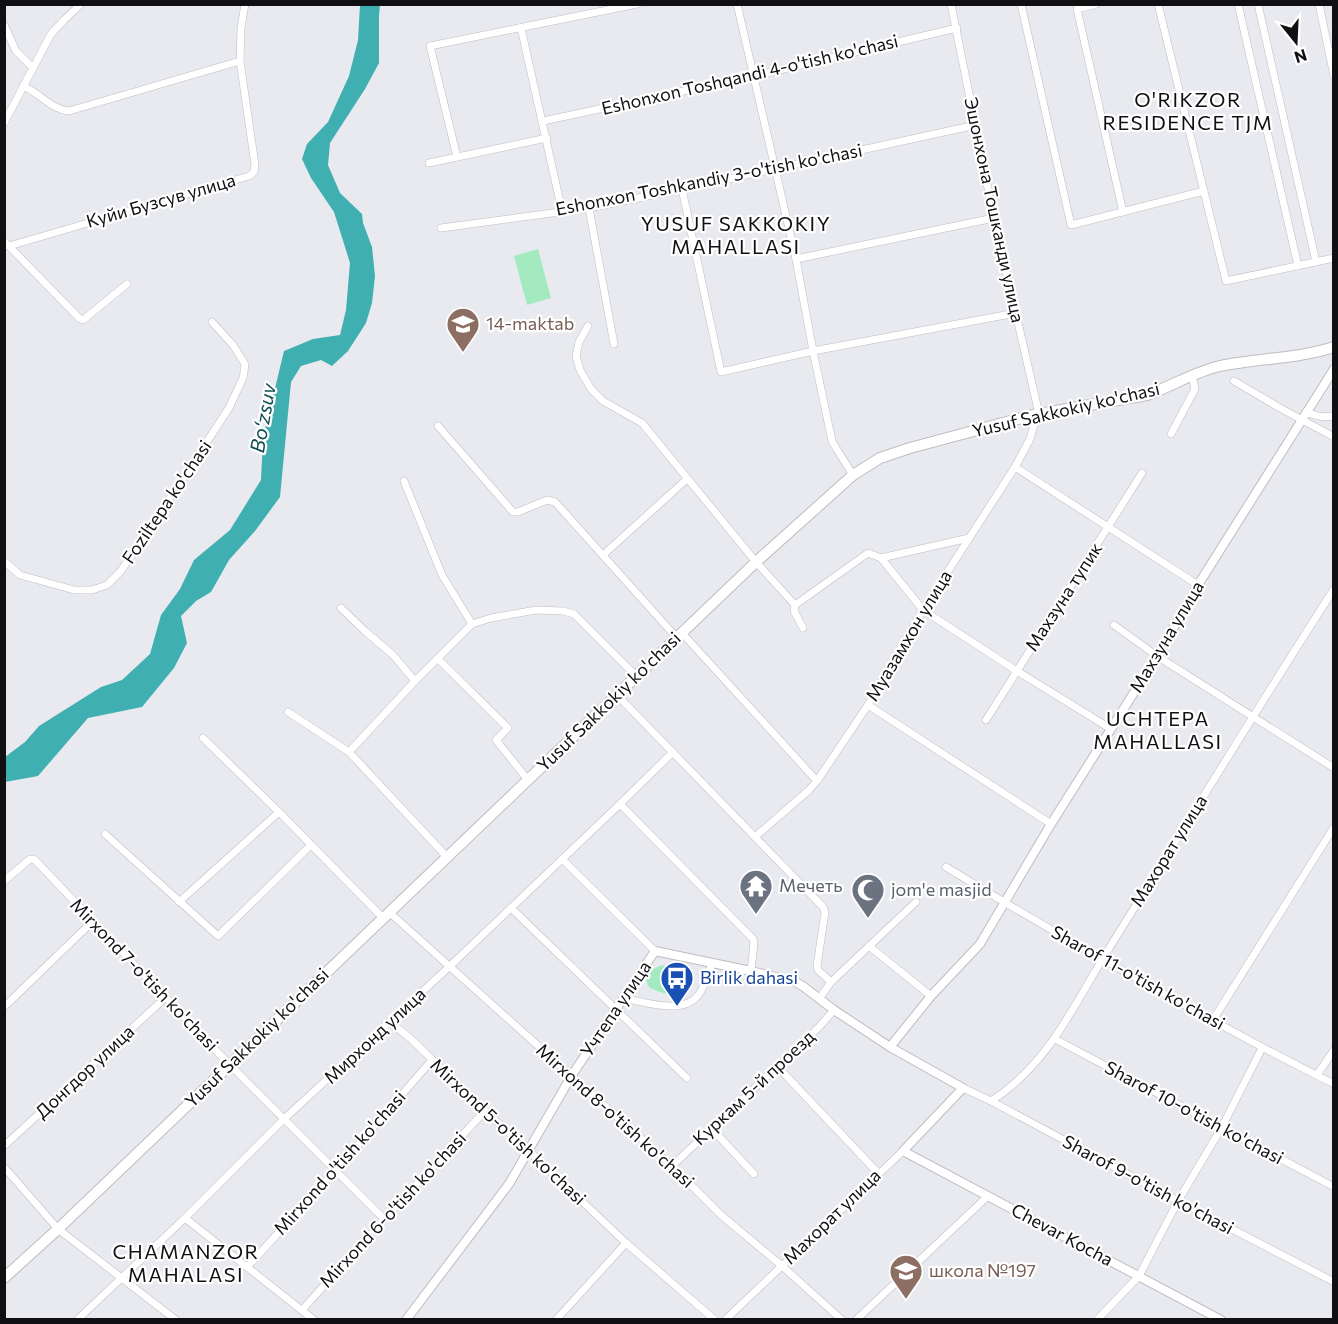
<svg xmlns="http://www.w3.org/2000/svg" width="1338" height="1324" font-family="Commissioner,sans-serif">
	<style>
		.green { fill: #a4eac0 }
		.water { fill: #40afb1 }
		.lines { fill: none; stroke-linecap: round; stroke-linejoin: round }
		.minor-casing { stroke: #bdbdc2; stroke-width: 8 }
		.tertiary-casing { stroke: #bdbdc2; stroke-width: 10 }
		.secondary-casing { stroke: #bdbdc2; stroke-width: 12 }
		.minor { stroke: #fff; stroke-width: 7 }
		.tertiary { stroke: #fff; stroke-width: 8 }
		.secondary { stroke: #fff; stroke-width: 10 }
		.labels { text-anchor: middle; stroke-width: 4.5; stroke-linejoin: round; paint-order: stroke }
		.street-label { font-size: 18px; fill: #101012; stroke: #fff }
		.education-label { font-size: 18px; fill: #785e54; stroke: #fff; text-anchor: start }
		.worship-label { font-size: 18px; fill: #5b616d; stroke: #fff; text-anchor: start }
		.transit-label { font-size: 18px; fill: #164399; stroke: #fff; text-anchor: start }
		.neighbourhood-label { font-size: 20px; letter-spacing: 1.5px; fill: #101012; stroke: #fff }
		.water-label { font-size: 20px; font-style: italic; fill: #105052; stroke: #fff }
	</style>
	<rect width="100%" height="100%" fill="#e9eaef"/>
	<g class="green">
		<path d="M 538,249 L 551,298 L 527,305 L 514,256 Z"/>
		<path d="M 663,965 L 685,972 C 688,977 690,981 688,986 C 685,1004 661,992 650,988 C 641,977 651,968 663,965 Z"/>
	</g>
	<path class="water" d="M 360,5 L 380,5 L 379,16 L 379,63 L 365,89 L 330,143 L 328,165 L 340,193 L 362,214 L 363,223 L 372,247 L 375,276 L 372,303 L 366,323 L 348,351 L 332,366 L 321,360 L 301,366 L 291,382 L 280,497 L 255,531 L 229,560 L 211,592 L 196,601 L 181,616 L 187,643 L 174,668 L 142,707 L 88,718 L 38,776 L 5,782 L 5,757 L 25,742 L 39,726 L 101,687 L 122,680 L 150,654 L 161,615 L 180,589 L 194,560 L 230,530 L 261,480 L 263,438 L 284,351 L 313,339 L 340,335 L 346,310 L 350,263 L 334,212 L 311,178 L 302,159 L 307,144 L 328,122 L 349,76 L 358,40 Z"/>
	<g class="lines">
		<defs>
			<g id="minor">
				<path d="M 737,4 L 796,259 L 813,351 L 832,441 L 836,448 L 853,475"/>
				<path d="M 951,4 L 994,218 L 1039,414"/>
				<path d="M 1021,4 L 1071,225 L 1204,191"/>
				<path d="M 1096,4 L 1077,9 L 1123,212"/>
				<path d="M 1158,4 L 1226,281 L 1334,258"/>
				<path d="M 1238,4 L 1298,266"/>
				<path d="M 1258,4 L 1316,262"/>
				<path d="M 1319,4 L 1334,76"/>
				<path d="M 4,25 L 16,51 L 33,68"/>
				<path d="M 521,28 L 562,211"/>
				<path d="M 23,86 C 40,93 50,109 69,111 L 240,61"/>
				<path d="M 543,121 L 754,76 L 957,28"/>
				<path d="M 4,123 L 51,34 L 64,20 L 81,4"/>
				<path d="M 457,157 L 430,46 L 637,4"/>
				<path d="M 429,163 L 547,138"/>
				<path d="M 682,189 L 721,372 L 813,351 L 1016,313"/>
				<path d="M 589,208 L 614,344"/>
				<path d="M 441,228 L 589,208 L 682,189 L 976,125"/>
				<path d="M 4,241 L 80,319 L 83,320 L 127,284"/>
				<path d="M 9,246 L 249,176 L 254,172 L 255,165 L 240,61 L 241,28 L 245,4"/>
				<path d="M 796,259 L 994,218"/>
				<path d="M 588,326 L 579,342 L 576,356 L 580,370 L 591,389 L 603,401 L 642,423 L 756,562 L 795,605 L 794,611 L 803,628"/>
				<path d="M 1234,381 L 1280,408 L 1334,437"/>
				<path d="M 1306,412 C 1316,416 1323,418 1334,416"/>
				<path d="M 438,426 L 513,512 L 518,512 L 547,500 L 555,502 L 677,638"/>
				<path d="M 1171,434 L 1195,389 L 1192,375"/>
				<path d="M 1015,467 L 1198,585"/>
				<path d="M 404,481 L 442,575 L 472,624"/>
				<path d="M 603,555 L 687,479"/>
				<path d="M 881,558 L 923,610 L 1017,671 L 1111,729"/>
				<path d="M 4,561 L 20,575 L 74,590 L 92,590 L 107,585 L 120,572 L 145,536 L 229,408 L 243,378 L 245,365 L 243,361 L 233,345 L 212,322"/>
				<path d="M 795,605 L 868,553 L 881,558 L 969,538"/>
				<path d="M 341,608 L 365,631 L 393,655 L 415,681"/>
				<path d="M 1114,625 L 1157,656 L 1334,768"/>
				<path d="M 682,633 L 817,781"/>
				<path d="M 438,659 L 508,728 L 496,740 L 528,780"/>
				<path d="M 617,695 L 823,907 L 825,912 L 817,966 L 818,970 L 831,982"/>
				<path d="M 868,705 L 1051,824"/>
				<path d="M 288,712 L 349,752 L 447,857"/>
				<path d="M 986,720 L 1142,473"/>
				<path d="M 203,738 L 279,812 L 383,918"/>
				<path d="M 349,752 L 415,681 L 472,624 L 491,618 L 536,610 L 563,611 L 574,614 L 636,676"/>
				<path d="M 620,804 L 753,939 L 754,943 L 751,971"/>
				<path d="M 105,834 L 218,936 L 311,845"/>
				<path d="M 755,837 L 809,790 L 817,781 L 868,705 L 923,610 L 1015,467 L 1030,439 L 1034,425 L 1033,415"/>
				<path d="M 562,859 L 655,951"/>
				<path d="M 946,867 C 1049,930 1154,989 1260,1046 C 1284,1059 1309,1071 1334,1084"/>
				<path d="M 4,881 L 30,859 L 33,859 L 35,860 L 229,1064 L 384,1219"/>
				<path d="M 179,902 L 279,812"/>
				<path d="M 511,908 L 687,1078"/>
				<path d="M 389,912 L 672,1166 L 721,1215 L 782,1266 L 842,1320"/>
				<path d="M 869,946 L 931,996"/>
				<path d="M 623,998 C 644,1002 684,1016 699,994 C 705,986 708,973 712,964"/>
				<path d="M 819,999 L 831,982 L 916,902"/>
				<path d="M 4,1007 L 93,921"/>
				<path d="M 1213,1020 L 1334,827"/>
				<path d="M 390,1022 L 410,1038 L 485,1111 L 528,1150 L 626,1243 L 715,1320"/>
				<path d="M 1055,1039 L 1334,1187"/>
				<path d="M 777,1066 L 878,1173"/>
				<path d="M 1317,1075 L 1334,1050"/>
				<path d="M 963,1088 L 991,1101 L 1178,1201 L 1334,1282"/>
				<path d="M 991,1101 C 1040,1070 1065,1023 1093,975 C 1109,948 1126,921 1143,894 C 1206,792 1269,690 1334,589"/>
				<path d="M 711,1128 L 754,1174"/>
				<path d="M 4,1146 L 165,998"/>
				<path d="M 672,1166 L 819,1027 L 834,1010"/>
				<path d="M 4,1167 L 58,1229 L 176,1320"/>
				<path d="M 185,1218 L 314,1320"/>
				<path d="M 248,1266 L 336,1170 L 432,1060"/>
				<path d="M 302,1310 L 384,1219 L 485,1111"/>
				<path d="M 77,1320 L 185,1218 L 284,1119 L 449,967 L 620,804 L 673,752"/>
				<path d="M 556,1320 L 626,1243"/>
				<path d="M 725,1320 L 903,1151"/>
				<path d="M 856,1320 L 988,1196"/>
				<path d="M 1097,1320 L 1139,1276 L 1178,1201 L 1222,1127 L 1262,1048"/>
			</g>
			<g id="tertiary">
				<path d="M 890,1047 L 931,996 L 980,944 L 1051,824 L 1157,656 L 1198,585 L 1334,369"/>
				<path d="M 406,1320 L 509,1184 L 572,1075 L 655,951 L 751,971 L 796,982 L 804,987 L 834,1010 L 890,1047 L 963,1088 L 903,1151 L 1221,1320"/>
			</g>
			<path id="secondary" d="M 4,1278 L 58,1229 L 756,562 L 853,475 L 880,458 L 910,448 L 1033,415 L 1147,395 C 1172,386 1194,372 1220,366 C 1258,358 1297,359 1334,347"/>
		</defs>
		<use href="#minor" class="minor-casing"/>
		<use href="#tertiary" class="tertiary-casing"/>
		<use href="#secondary" class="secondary-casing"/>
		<use href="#minor" class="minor"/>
		<use href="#tertiary" class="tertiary"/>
		<use href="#secondary" class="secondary"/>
	</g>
	<defs>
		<symbol id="school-pin" viewBox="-11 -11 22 30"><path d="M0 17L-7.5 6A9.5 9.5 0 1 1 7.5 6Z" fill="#8d6e63" stroke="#fff"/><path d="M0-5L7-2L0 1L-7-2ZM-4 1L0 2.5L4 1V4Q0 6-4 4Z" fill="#fff"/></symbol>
		<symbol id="temple-pin" viewBox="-11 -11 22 30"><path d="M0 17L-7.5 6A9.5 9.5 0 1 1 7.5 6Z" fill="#6b7280" stroke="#fff"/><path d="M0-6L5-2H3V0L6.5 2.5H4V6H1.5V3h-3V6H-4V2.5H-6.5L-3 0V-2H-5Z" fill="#fff"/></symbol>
		<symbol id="mosque-pin" viewBox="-11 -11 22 30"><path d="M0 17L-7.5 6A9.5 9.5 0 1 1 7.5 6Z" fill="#6b7280" stroke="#fff"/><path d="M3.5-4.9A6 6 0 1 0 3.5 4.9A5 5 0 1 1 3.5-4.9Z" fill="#fff"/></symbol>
		<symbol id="bus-pin" viewBox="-11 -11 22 30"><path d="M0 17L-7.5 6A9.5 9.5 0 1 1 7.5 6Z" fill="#1a4fb4" stroke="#fff"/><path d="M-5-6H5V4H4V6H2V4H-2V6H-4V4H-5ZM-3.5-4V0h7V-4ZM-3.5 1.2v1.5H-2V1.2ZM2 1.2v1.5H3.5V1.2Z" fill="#fff"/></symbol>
	</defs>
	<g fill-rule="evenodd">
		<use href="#school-pin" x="444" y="305" width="38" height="52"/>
		<use href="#temple-pin" x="737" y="867" width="38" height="52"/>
		<use href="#mosque-pin" x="849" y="871" width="38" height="52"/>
		<use href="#bus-pin" x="658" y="959" width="38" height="52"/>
		<use href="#school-pin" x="887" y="1252" width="38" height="52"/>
	</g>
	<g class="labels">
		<g class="street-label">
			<text transform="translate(750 75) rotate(-13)" y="6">Eshonxon Toshqandi 4-o'tish ko'chasi</text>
			<text transform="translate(709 180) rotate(-11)" y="6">Eshonxon Toshkandiy 3-o'tish ko'chasi</text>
			<text transform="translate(161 201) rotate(-16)" y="6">Куйи Бузсув улица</text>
			<text transform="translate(994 210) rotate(78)" y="6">Эшонхона Тошканди улица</text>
			<text transform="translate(1066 410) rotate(-13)" y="6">Yusuf Sakkokiy ko'chasi</text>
			<text transform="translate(167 502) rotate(-56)" y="6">Foziltepa ko'chasi</text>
			<text transform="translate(1064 597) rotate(-57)" y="6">Махзуна тупик</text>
			<text transform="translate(909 636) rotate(-59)" y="6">Муазамхон улица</text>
			<text transform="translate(1167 637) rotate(-59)" y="6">Махзуна улица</text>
			<text transform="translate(609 702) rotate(-44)" y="6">Yusuf Sakkokiy ko'chasi</text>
			<text transform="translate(1169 851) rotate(-58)" y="6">Махорат улица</text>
			<text transform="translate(144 975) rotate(46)" y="6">Mirxond 7-o'tish ko'chasi</text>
			<text transform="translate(1138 978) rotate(29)" y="6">Sharof 11-o'tish ko'chasi</text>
			<text transform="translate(616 1009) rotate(-56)" y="6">Учтепа улица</text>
			<text transform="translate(375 1036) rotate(-43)" y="6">Мирхонд улица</text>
			<text transform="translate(257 1038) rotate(-44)" y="6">Yusuf Sakkokiy ko'chasi</text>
			<text transform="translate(85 1072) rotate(-43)" y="6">Донгдор улица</text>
			<text transform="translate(754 1088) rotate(-43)" y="6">Куркам 5-й проезд</text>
			<text transform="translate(1194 1113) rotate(28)" y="6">Sharof 10-o'tish ko'chasi</text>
			<text transform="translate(615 1116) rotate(42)" y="6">Mirxond 8-o'tish ko'chasi</text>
			<text transform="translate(508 1132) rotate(43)" y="6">Mirxond 5-o'tish ko'chasi</text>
			<text transform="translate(340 1163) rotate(-48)" y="6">Mirxond o'tish ko'chasi</text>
			<text transform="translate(1148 1185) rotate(28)" y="6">Sharof 9-o'tish ko'chasi</text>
			<text transform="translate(393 1210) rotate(-47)" y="6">Mirxond 6-o'tish ko'chasi</text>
			<text transform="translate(832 1217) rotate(-44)" y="6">Махорат улица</text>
			<text transform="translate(1062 1235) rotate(28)" y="6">Chevar Kocha</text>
		</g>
		<g class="education-label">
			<text x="486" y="330">14-maktab</text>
			<text x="929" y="1277">школа №197</text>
		</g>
		<g class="worship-label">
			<text x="779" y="892">Мечеть</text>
			<text x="891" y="896">jom'e masjid</text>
		</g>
		<g class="transit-label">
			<text x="700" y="984">Birlik dahasi</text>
		</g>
		<g class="neighbourhood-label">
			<text x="1188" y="107">O'RIKZOR<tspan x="1188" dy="23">RESIDENCE TJM</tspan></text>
			<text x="736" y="231">YUSUF SAKKOKIY<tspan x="736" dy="23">MAHALLASI</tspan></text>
			<text x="1158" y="726">UCHTEPA<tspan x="1158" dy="23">MAHALLASI</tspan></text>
			<text x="186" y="1259">CHAMANZOR<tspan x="186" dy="23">MAHALASI</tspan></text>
		</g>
		<g class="water-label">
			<text transform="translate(263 418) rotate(-80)" y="7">Boʻzsuv</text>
		</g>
	</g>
	<rect width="1338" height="1324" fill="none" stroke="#101012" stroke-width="12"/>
	<g transform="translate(1296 42) rotate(162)" stroke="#ffffff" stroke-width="4.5" paint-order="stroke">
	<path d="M0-4.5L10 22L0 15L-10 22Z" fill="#101012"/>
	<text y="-9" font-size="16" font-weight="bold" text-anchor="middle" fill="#101012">N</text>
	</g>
</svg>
